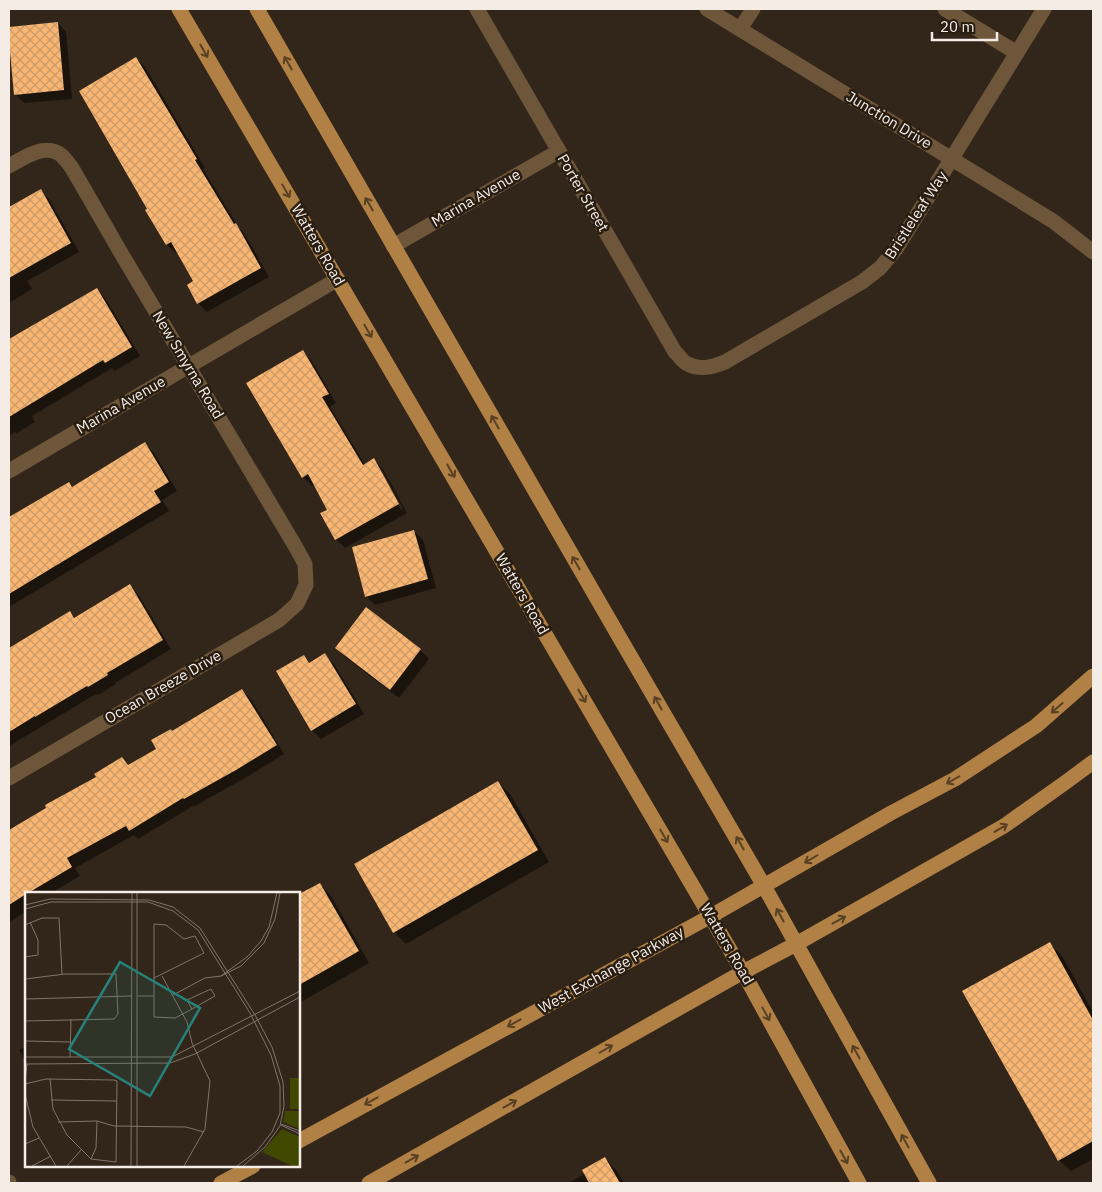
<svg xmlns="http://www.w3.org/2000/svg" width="1102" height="1192" font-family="'IBM Plex Sans',sans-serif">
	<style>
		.shadow { fill: #0007; fill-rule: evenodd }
		.building { fill: url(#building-cross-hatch) }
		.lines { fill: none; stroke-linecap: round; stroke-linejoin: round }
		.minor { stroke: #6d563a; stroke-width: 15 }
		.major { stroke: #b18045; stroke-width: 15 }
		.oneway { stroke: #584023 }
		.labels { text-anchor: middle; stroke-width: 5; stroke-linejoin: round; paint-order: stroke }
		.street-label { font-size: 15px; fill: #f4ece5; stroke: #281d11 }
		.inset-road { fill: none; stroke: #80756b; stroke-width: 1 }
		.view { fill: #26827a; fill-opacity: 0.15; stroke: #26827a; stroke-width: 2.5 }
		.inset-edge { fill: none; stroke: #f4ece5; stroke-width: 2.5 }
	</style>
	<defs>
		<pattern id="building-cross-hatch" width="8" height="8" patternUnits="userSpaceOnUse" patternTransform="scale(1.25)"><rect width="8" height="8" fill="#f8b672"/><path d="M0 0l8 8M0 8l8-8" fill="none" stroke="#cc9a67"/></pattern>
	</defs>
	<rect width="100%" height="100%" fill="#32261a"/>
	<g class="shadow">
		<path d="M 58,23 L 66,32 L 72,99 L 24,103 L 15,94 L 9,28 Z"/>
		<path d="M 136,58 L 145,67 L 205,168 L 203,169 L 239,228 L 244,233 L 269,277 L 207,312 L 198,303 L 188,285 L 195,282 L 178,252 L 176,253 L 167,245 L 147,211 L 149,209 Z"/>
		<path d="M 40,191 L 49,199 L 79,252 L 27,281 L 32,289 L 9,303 L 9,208 Z"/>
		<path d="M 97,289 L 105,298 L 140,356 L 115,371 L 112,368 L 32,416 L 35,422 L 17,433 L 15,432 L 9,436 L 9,341 Z"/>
		<path d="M 302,351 L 311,360 L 336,403 L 330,407 L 365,465 L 374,460 L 383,469 L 407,513 L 345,548 L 336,539 L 329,511 L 314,484 L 312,486 L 303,477 ZM 378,468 L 381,468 L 403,509 L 401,510 Z"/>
		<path d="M 145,444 L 154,453 L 177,491 L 162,500 L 169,511 L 9,607 L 9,519 L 69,483 L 73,487 Z"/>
		<path d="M 414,531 L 423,540 L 436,588 L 375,605 L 366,596 Z"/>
		<path d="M 130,586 L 138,594 L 171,649 L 115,683 L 116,684 L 98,695 L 96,694 L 9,746 L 9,649 L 70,613 L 76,618 Z"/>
		<path d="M 366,609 L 420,650 L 429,659 L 399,698 L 345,657 L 337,648 Z"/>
		<path d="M 325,655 L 334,664 L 364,714 L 321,739 L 312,730 L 304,657 L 311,664 Z"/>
		<path d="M 242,690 L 251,699 L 284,754 L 245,778 L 193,807 L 193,806 L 138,839 L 134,835 L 75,868 L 80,876 L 51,893 L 26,893 L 26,912 L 9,922 L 9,832 L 97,777 L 122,759 L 129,766 L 157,749 L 173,732 Z"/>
		<path d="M 498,783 L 510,794 L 549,862 L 406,944 L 394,932 Z"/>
		<path d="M 320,884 L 331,896 L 369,963 L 299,1003 L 299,896 Z"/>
		<path d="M 1050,944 L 1062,956 L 1093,1012 L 1093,1159 L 1071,1171 L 1059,1160 Z"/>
		<path d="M 26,1046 L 26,1062 L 19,1050 Z"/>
		<path d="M 605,1158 L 616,1170 L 624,1183 L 568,1183 L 585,1174 Z"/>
	</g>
	<g class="building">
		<path d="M 58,22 L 64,90 L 14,95 L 9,41 L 9,27 Z"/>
		<path d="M 136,57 L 197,159 L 195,160 L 234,224 L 236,223 L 261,268 L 197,304 L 187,285 L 193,281 L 171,242 L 166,245 L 145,210 L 147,209 L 79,91 Z"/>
		<path d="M 41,189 L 71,243 L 9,278 L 9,207 Z"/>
		<path d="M 97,288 L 132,347 L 105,363 L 103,360 L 9,417 L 9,339 Z"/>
		<path d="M 303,350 L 329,394 L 322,397 L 363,465 L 374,458 L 399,504 L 335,540 L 320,513 L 327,510 L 308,474 L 302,478 L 246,383 Z"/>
		<path d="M 145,442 L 169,482 L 154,491 L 161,502 L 9,594 L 9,517 L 69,482 L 72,487 Z"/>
		<path d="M 414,530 L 428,579 L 365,597 L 352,547 Z"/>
		<path d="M 130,584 L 163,640 L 107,673 L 108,675 L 88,687 L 87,686 L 35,717 L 35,716 L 9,732 L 9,648 L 70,611 L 74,618 Z"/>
		<path d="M 366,607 L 421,649 L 390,690 L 335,648 Z"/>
		<path d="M 325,653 L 356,704 L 311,731 L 276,671 L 304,655 L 309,663 Z"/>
		<path d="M 242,689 L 277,745 L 236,770 L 184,799 L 183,798 L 129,831 L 126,826 L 67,858 L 72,867 L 28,893 L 26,893 L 26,894 L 9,905 L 9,830 L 46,808 L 45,805 L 96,777 L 94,774 L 122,757 L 128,765 L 156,749 L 151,740 L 171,729 L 172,731 Z"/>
		<path d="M 498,781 L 538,850 L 393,933 L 354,864 Z"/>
		<path d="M 320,883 L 359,951 L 299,985 L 299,894 Z"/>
		<path d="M 1050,942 L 1093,1020 L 1093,1141 L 1058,1161 L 962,991 Z"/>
		<path d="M 605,1157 L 620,1183 L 589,1183 L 582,1170 Z"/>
	</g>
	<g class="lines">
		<g class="minor">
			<path d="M 477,9 L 675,352 C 679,355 682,361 686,363 C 699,371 713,367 725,362 L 862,282 L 880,268 L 896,249 L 1044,9"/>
			<path d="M 707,9 L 1053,221 L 1093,252"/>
			<path d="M 945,9 L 1017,53"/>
			<path d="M 740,29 L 753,9"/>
			<path d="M 9,166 C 22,159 42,144 58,153 C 64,156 67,162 72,168 L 121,253 L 294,544 L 305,564 L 306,585 L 297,604 L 279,620 L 9,778"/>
			<path d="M 393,246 L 559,151"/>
			<path d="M 9,471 L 338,279"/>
			<path d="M 9,1182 L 9,1183"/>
		</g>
		<g class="major">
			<path d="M 179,9 L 743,972 L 859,1183"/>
			<path d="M 257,9 L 621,640 L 764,886 L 929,1183"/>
			<path d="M 299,1141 L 711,916 L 891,813 L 955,779 L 1036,726 L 1093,676"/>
			<path d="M 221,1183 L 253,1166"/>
			<path d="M 369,1183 L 743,972 L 796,944 L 1004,826 L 1066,782 L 1093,762"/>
		</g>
	</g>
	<defs><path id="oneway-shaft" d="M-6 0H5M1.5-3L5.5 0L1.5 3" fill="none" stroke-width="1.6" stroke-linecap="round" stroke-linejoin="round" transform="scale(1.25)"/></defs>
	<g class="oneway">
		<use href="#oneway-shaft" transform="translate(204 51) rotate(60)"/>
		<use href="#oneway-shaft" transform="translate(288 63) rotate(-120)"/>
		<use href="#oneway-shaft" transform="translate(286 191) rotate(60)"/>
		<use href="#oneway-shaft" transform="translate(369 204) rotate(-120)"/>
		<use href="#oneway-shaft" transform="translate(368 331) rotate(60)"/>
		<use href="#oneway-shaft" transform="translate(495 422) rotate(-120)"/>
		<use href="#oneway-shaft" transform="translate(451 471) rotate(60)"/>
		<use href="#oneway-shaft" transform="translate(576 563) rotate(-120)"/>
		<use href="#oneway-shaft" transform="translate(582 696) rotate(60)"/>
		<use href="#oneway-shaft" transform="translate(658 703) rotate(-120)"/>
		<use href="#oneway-shaft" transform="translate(1057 708) rotate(139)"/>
		<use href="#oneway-shaft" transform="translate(953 780) rotate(150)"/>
		<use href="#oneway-shaft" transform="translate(1001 828) rotate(-31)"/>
		<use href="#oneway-shaft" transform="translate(664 836) rotate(60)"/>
		<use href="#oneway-shaft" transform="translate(740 843) rotate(-120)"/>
		<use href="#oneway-shaft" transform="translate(811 859) rotate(150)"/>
		<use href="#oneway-shaft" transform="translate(780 915) rotate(-119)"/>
		<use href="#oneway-shaft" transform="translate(839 920) rotate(-29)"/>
		<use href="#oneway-shaft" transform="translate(766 1014) rotate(61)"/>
		<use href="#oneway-shaft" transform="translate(514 1023) rotate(151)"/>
		<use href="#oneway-shaft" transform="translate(606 1049) rotate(-30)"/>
		<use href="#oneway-shaft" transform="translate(856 1052) rotate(-119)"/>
		<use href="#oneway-shaft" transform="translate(371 1101) rotate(151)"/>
		<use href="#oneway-shaft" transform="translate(510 1104) rotate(-29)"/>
		<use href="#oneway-shaft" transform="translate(905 1141) rotate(-119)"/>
		<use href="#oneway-shaft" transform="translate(844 1157) rotate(61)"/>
		<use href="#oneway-shaft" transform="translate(412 1159) rotate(-29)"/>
	</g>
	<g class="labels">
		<g class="street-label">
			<text transform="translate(889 120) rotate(31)" y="5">Junction Drive</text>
			<text transform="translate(583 193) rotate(60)" y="5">Porter Street</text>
			<text transform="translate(476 198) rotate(-30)" y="5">Marina Avenue</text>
			<text transform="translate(916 215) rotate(-57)" y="5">Bristleleaf Way</text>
			<text transform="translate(318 245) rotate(60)" y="5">Watters Road</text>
			<text transform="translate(188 365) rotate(59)" y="5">New Smyrna Road</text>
			<text transform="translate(121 405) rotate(-30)" y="5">Marina Avenue</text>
			<text transform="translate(522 594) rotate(60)" y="5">Watters Road</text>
			<text transform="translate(163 687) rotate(-30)" y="5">Ocean Breeze Drive</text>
			<text transform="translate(727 944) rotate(60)" y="5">Watters Road</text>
			<text transform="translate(611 970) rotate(-29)" y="5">West Exchange Parkway</text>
		</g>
	</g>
	<g transform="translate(25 892)">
		<rect width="275" height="275" fill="#32261a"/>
		<path d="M 260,219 L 275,219 L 275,237 L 258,230 ZM 257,237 L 275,245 L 275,274 L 267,274 L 237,260 Z" fill="#414800"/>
		<path d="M 265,186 L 275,186 L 275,217 L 265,217 Z" fill="#414800"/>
		<path class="inset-road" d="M 252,1 L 244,35 L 236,49 L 222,65 L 196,84 L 216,74 L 239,51 L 250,27 L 255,1M 0,13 L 25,7 L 124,8 L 148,15 L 175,36 L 230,123 L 247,155 L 258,190 L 259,214 L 255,234 L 240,255 L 218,274M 0,17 L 26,10 L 123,10 L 148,19 L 173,38 L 225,121 L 246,163 L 255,194 L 255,221 L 247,240 L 232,259 L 212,274M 0,33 L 17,26 L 34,26 L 37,82M 0,65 L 13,63 L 13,48 L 5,30M 137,84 L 162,130 L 167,151 L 185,189 L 180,237 L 159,274M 129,86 L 179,61 L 170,44 L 159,47 L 141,33 L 129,32 L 129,125 L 150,126 L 167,117 L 190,104 L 186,97 L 162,108 L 167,117M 0,87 L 40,82 L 91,82 L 93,122 L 89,127 L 0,129M 148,103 L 180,86 L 196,84M 113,104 L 129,104M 0,107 L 107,104M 0,149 L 45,150M 0,165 L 147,165 L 275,99M 45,165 L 46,127M 0,172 L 145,171 L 170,162 L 275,105M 0,189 L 2,172M 0,192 L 21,187 L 89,188 L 92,189 L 91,270 L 66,267 L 42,243 L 28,217 L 25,187M 0,202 L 8,235 L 31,274M 26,208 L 92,209M 33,230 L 72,229 L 89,234 L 161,235 L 179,240M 256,232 L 275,239M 256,233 L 275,242M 0,252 L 14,246M 66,267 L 71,256 L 72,229M 7,274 L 26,264M 42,274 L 56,258M 106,274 L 107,1M 112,274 L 112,1"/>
		<path class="view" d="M 95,70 L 175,116 L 125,204 L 44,157 Z"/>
		<rect width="275" height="275" class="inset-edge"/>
	</g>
	<rect width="1102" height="1192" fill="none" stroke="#f4ece5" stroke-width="20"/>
	<path d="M932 32v8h65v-8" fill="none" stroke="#f4ece5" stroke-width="2.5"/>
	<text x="940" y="32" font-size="15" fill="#f4ece5" stroke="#281d11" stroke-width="4" paint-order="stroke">20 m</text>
</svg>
